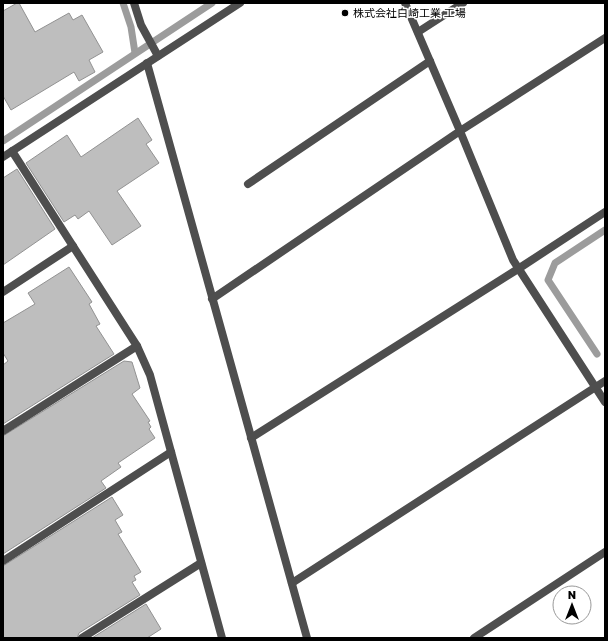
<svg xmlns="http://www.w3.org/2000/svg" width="608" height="641" font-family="'Golos Text','Noto Sans JP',sans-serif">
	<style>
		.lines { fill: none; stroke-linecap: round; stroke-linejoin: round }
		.stream { stroke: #9c9c9c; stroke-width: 7 }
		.building { fill: #bebebe; stroke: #929292 }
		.minor { stroke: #4e4e4e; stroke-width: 8 }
		.poi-dot { fill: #000; stroke: #fff; stroke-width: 1.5 }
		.labels { text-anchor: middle; stroke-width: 3; stroke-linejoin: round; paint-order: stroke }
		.poi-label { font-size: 11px; fill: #000; stroke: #fff; text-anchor: start }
	</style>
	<rect width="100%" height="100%" fill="#fff"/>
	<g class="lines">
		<g class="stream">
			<path d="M 123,3 L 131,27 L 135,53"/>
			<path d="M 3,141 L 212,3"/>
			<path d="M 597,354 L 548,280 L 555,263 L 605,230"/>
		</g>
	</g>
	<g class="building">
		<path d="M 17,3 L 19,3 L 35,32 L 69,13 L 73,20 L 82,15 L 103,52 L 89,60 L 95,72 L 79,81 L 74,72 L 11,110 L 3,96 L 3,11 Z"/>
		<path d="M 138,118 L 152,140 L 146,144 L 159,163 L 117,191 L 141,226 L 112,245 L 89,211 L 78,219 L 75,215 L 64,222 L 26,163 L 67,135 L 81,157 Z"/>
		<path d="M 17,169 L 55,229 L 3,265 L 3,178 Z"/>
		<path d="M 69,267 L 92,302 L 89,304 L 100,324 L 96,326 L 114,354 L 3,424 L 3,365 L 8,361 L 3,353 L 3,323 L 35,304 L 28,293 Z"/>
		<path d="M 124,361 L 132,362 L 140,388 L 132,394 L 150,421 L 148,422 L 151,427 L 149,429 L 155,438 L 118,463 L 121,467 L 101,481 L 106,488 L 3,554 L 3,436 Z"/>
		<path d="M 112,497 L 123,515 L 115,520 L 122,532 L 118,534 L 141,572 L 134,576 L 136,580 L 132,582 L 140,595 L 79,633 L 77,638 L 3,638 L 3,566 Z"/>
		<path d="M 146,604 L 161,629 L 147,638 L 92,638 Z"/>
	</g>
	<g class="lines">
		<g class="minor">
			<path d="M 134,3 L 141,25 L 158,56"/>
			<path d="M 405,3 L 460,131 L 513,260 L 605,402"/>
			<path d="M 418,32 L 463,3"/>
			<path d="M 147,63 L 307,638"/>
			<path d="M 12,151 L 137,346 L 150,375 L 222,638"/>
			<path d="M 3,157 L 240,3"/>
			<path d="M 248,184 L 430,61"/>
			<path d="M 3,292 L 73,246"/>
			<path d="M 212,299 L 460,131 L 605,38"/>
			<path d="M 3,431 L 137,346"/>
			<path d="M 251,438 L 518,269 L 605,212"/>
			<path d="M 3,561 L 171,452"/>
			<path d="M 292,583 L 605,381"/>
			<path d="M 82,638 L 201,563"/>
			<path d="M 474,638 L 605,552"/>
		</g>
	</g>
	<circle class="poi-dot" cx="345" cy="13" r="4"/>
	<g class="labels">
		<g class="poi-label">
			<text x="353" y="17">株式会社白崎工業 工場</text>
		</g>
	</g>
	<rect width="608" height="641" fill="none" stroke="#000000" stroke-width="8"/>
	<g transform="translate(572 605)"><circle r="19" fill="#ffffff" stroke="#999999"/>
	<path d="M0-3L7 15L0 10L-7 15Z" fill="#000000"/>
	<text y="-6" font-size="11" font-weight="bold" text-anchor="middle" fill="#000000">N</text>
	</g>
</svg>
